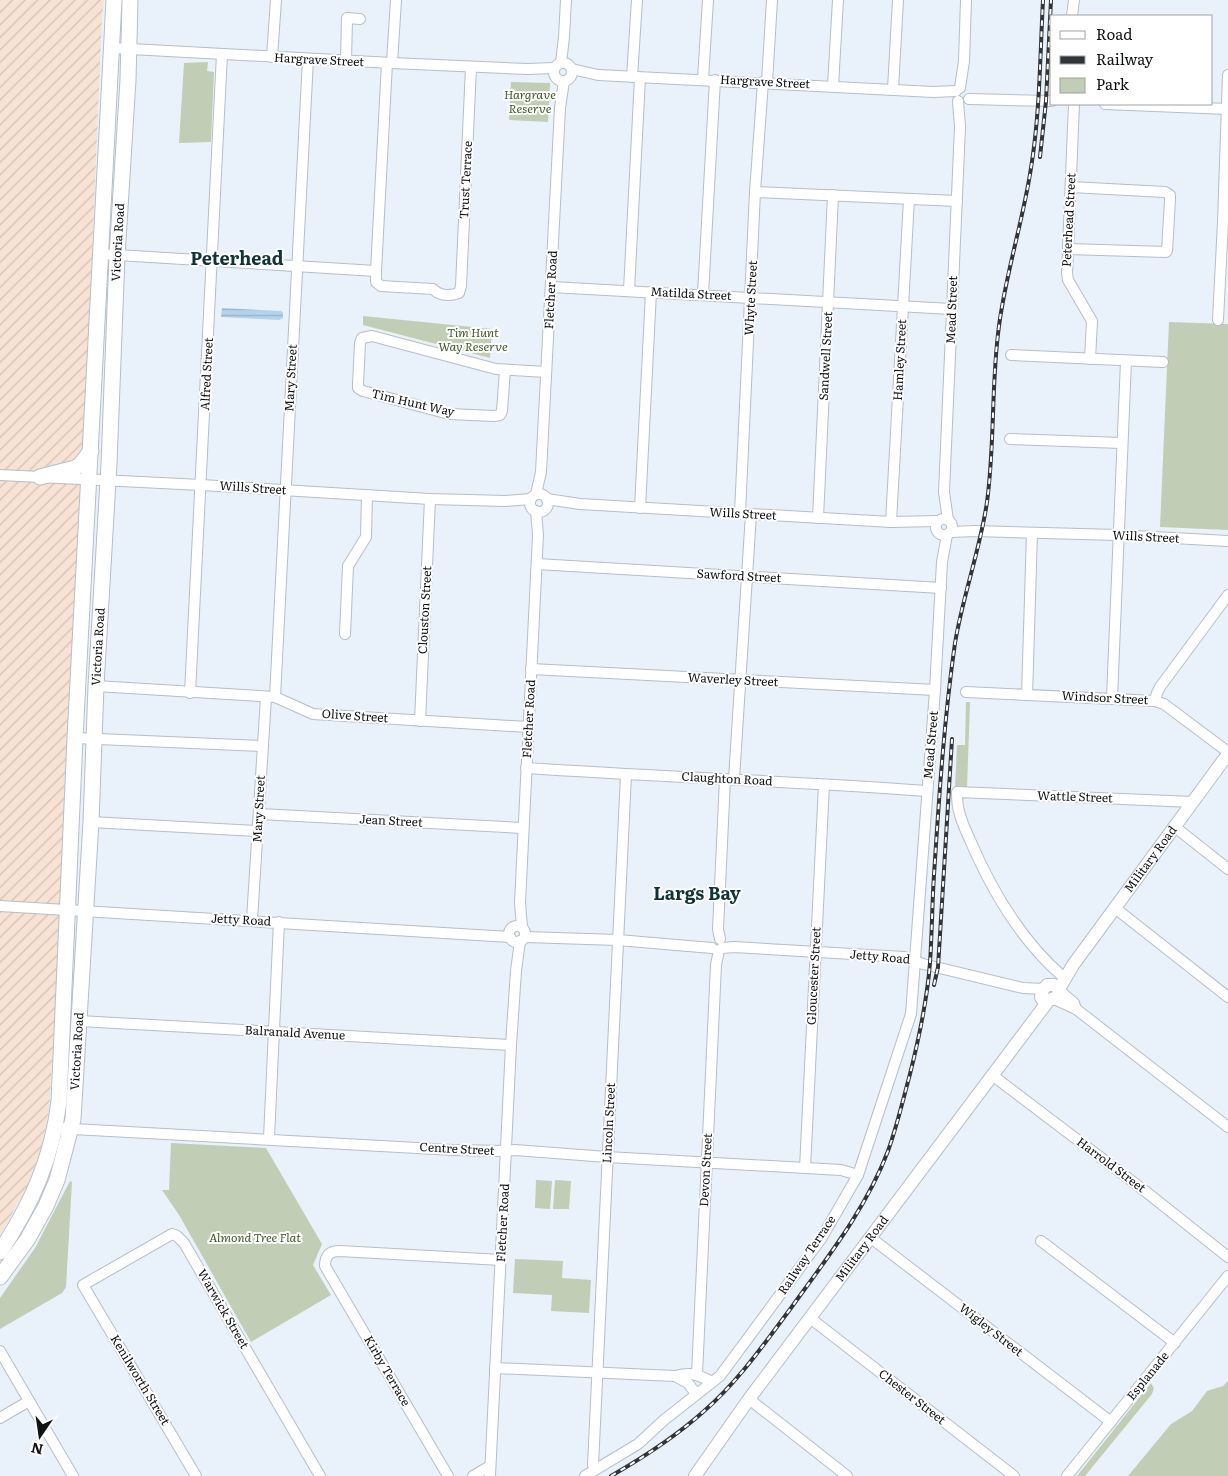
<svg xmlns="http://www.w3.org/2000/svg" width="1228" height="1476" font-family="Literata,serif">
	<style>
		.industrial { fill: url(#industrial-furrows) }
		.green { fill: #c1ceb5 }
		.water { fill: url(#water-rules) }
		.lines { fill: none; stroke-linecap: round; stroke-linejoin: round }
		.minor-casing { stroke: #b6bec7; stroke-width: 12 }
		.major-casing { stroke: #b6bec7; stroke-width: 14 }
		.highway-casing { stroke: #b6bec7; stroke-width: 17 }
		.minor { stroke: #fff; stroke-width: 10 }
		.major { stroke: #fff; stroke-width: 12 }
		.highway { stroke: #fff; stroke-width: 15 }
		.rail-casing { stroke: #313539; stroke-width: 4 }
		.rail { stroke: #fff; stroke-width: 2; stroke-dasharray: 5.5; stroke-linecap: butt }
		.labels { text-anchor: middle; stroke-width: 4; stroke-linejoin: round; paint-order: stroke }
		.street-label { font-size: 12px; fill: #101316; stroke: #fff }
		.park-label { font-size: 12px; font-style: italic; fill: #445a29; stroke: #fff }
		.district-label { font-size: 18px; font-weight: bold; fill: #103337; stroke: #fff }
	</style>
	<defs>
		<pattern id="industrial-furrows" width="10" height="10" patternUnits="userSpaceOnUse" patternTransform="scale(1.25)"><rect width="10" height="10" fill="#f7e2d4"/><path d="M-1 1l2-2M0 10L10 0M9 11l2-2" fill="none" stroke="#d3c1b5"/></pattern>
		<pattern id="water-rules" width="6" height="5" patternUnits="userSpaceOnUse" patternTransform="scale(1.25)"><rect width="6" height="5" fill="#b3d2eb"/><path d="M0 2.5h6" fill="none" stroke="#99b3c9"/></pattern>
	</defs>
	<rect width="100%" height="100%" fill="#e9f1fb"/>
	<path class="industrial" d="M 0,0 L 104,0 L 102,16 L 81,519 L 61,925 L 49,1109 L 41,1149 L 27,1187 L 0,1235 Z"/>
	<g class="green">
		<path d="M 208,62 L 207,71 L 214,72 L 211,142 L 179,143 L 184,63 Z"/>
		<path d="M 511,82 L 550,83 L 548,122 L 509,120 Z"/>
		<path d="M 363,316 L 492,329 L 490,358 L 363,325 Z"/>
		<path d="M 1169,322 L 1228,324 L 1228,530 L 1160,527 Z"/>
		<path d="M 966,702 L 970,702 L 967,788 L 955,788 L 957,745 L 965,745 Z"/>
		<path d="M 171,1143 L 266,1148 L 322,1244 L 313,1265 L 331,1295 L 251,1342 L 179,1215 L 162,1190 L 169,1190 Z"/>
		<path d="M 536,1180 L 552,1181 L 550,1209 L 535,1208 Z"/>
		<path d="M 555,1180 L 571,1181 L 569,1209 L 553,1209 Z"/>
		<path d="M 70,1181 L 72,1182 L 66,1287 L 62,1293 L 0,1329 L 0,1298 L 35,1248 Z"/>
		<path d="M 515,1259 L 563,1261 L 562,1278 L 591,1280 L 589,1313 L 551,1311 L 552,1295 L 513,1293 Z"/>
		<path d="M 1228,1381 L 1228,1476 L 1128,1476 L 1171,1424 L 1192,1411 L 1207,1391 L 1223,1386 Z"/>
		<path d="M 1151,1383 L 1154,1388 L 1152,1394 L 1085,1476 L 1077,1476 Z"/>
	</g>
	<path class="water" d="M 222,308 L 281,311 L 283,313 L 283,318 L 279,320 L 221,317 Z"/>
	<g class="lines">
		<defs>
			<g id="minor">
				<path d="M 1072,16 L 1074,0"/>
				<path d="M 112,48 L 392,63 L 527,69 L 554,68"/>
				<path d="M 272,57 L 276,0"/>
				<path d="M 346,61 L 347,18 L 360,19"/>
				<circle cx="563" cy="72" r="9"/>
				<path d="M 392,63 L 396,0"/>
				<path d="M 561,63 L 564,37 L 566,0"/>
				<path d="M 572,69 L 598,75 L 933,92 L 956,91"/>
				<path d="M 632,77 L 637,0"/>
				<path d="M 703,79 L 708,0"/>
				<path d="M 767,82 L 772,0"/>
				<path d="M 833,86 L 838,0"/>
				<path d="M 960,88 L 964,61 L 966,0"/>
				<path d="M 893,89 L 898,0"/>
				<path d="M 969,99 L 1052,101"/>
				<path d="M 1074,104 L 1067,273 L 1068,280 L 1092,321 L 1090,359"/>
				<path d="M 1105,104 L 1228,109"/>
				<path d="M 755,192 L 957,201"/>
				<path d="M 1068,249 L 1166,252 L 1167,251 L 1170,200 L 1170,195 L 1165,192 L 1071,187"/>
				<path d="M 101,254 L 376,271 L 376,282 L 381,286 L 433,289 C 440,296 450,296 459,293 L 461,286 L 471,67"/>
				<path d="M 376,271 L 387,63"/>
				<path d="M 551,287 L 951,309"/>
				<path d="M 629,290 L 640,78"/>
				<path d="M 703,294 L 715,80"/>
				<path d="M 1218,320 L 1223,222 L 1228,75"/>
				<path d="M 1011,355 L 1163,362"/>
				<path d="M 505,370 L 502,411 L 500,415 L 494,416 L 449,414 L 363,391 L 358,388 L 358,384 L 360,343 L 362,338 L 372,336 L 496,369 L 546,372"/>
				<path d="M 1010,439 L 1122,443"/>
				<path d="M 0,475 L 201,485 L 430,499 L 505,501 L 531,499"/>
				<path d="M 536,494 L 541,472 L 560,108 L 564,81"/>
				<circle cx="539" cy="503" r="9"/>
				<path d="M 547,499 L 580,504 L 891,522 L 937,521"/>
				<path d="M 640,508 L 651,292"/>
				<path d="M 740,513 L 755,192 L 763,82"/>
				<path d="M 818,518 L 833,195"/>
				<circle cx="944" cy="527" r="8"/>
				<path d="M 948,520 L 944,492 L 960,127 L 958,101"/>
				<path d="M 891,522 L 909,199"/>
				<path d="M 951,532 L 975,531 L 1118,535 L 1228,541"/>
				<path d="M 537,564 L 941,588"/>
				<path d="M 345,634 L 348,566 L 366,537 L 367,495"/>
				<path d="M 531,669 L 935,690"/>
				<path d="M 96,686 L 275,697 L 313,714 L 528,727"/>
				<path d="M 966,692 L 1155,701 L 1164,704 L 1228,752"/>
				<path d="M 190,693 L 222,54"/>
				<path d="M 1027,695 L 1032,533"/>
				<path d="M 275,697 L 308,59"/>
				<path d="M 1112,698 L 1126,361"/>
				<path d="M 1155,701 L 1157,693 L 1160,687 L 1228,595"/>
				<path d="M 420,721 L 430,499"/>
				<path d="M 75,738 L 262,746"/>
				<path d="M 526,768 C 660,777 793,781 927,791"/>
				<path d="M 734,779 L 751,514"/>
				<path d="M 260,814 L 523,828"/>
				<path d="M 91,822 L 258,831"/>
				<path d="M 1175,827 L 1228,869"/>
				<path d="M 0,906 L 510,937"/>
				<path d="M 1115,908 L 1228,997"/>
				<path d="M 252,920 L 266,697"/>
				<circle cx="517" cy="934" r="8"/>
				<path d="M 522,927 L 520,903 L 538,535 L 536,511"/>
				<path d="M 525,937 L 618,940 L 712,948"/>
				<path d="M 720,939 L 718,929 L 725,779"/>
				<path d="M 722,948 L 734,947 L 904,957 L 923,964 L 1023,988 L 1043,989"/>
				<path d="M 1061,975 C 1020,939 991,889 970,840 C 966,831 961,821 959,811 C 957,805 957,798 957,792 L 1193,802"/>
				<path d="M 1060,991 L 1074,1003 L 1076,1009"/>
				<path d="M 1054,999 L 1076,1009 L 1228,1127"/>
				<path d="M 79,1021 L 511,1045"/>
				<path d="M 992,1075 L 1145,1191 L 1228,1257"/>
				<path d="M 55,1128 L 453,1150 L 506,1151 L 515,1150 L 607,1157 L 841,1170 L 858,1175"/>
				<path d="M 269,1138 L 279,922"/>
				<path d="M 805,1168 L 824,785"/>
				<path d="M 871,1238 L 1111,1422"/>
				<path d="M 1041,1241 L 1175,1343"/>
				<path d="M 810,1318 L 1014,1476"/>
				<path d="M 0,1351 L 73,1476"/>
				<path d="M 495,1368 L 675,1376 C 692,1372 697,1374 712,1382"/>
				<path d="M 697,1374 L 716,965 L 719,950"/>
				<path d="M 675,1376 L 688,1383 L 696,1394"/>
				<path d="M 749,1399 L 847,1476"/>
				<path d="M 0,1418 L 29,1401"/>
				<path d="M 596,1469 L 593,1465 L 626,775"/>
				<path d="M 196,1476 L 83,1285 L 172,1234 L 177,1236 L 184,1243 L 320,1476"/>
				<path d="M 448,1476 L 325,1266 C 325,1256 329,1251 340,1251 L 501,1260"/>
				<path d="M 473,1476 L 490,1466"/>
				<path d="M 490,1476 L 511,1045 L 516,971 L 520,941"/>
				<path d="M 585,1476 L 638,1444 L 664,1420 L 720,1376 L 821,1239 L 858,1175 L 911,1014 L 935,690 L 942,562 L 947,535"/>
				<path d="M 1067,1476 L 1228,1276"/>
			</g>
			<g id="major">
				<path d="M 1047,985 L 1054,985 L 1060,990 L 1058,996 L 1050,1000 L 1042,999 L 1041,997 L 1042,991 Z"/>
				<path id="s1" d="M 1059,989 L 1073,965 L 1228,754"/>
				<path id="s2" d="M 695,1476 L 749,1399 L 1049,1000"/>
			</g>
			<g id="highway">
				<path d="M 40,477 L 75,468 L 80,465 L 91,451"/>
				<path d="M 0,1252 C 32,1203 52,1159 59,1101 L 75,738 L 114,0"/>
				<path id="s3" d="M 0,1277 L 27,1240 L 46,1206 L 57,1180 L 73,1119 L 91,822 L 96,686 L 109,464 L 117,256 L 128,80 L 130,0"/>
			</g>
		</defs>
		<use href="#minor" class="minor-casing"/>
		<use href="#major" class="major-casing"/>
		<use href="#highway" class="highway-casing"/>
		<use href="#minor" class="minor"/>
		<use href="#major" class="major"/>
		<use href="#highway" class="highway"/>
		<defs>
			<g id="rail">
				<path d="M 1040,157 L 1046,101 L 1051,0"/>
				<path d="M 934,985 L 938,967 L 940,935 L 952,739"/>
				<path d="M 611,1476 C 644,1457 675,1437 703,1412 C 738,1382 764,1344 791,1308 C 827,1258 866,1209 888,1151 C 897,1126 903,1100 910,1074 C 919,1038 927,1001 930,963 C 932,934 932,904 934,875 C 939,798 944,720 955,643 C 963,595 980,550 987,502 C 995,443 991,384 999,326 C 1006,272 1023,221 1031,168 C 1040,113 1040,56 1043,0"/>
			</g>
		</defs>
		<use href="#rail" class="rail-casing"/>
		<use href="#rail" class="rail"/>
	</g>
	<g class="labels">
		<g class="street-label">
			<text transform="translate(319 60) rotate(3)" y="4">Hargrave Street</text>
			<text transform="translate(765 82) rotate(3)" y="4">Hargrave Street</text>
			<text transform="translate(466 180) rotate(-87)" y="4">Trust Terrace</text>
			<text transform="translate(1069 220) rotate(-87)" y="4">Peterhead Street</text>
			<text dy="4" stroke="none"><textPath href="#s3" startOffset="1054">Victoria Road</textPath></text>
			<text transform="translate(551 290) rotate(-87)" y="4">Fletcher Road</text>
			<text transform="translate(691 294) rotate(3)" y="4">Matilda Street</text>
			<text transform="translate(751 298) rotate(-87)" y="4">Whyte Street</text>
			<text transform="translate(952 310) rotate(-88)" y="4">Mead Street</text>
			<text transform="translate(826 356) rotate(-87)" y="4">Sandwell Street</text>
			<text transform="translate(900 360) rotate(-87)" y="4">Hamley Street</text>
			<text transform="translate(207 374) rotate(-87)" y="4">Alfred Street</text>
			<text transform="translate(291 378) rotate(-87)" y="4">Mary Street</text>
			<text transform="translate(413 403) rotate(13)" y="4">Tim Hunt Way</text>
			<text transform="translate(253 488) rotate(4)" y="4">Wills Street</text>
			<text transform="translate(743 514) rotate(3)" y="4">Wills Street</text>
			<text transform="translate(1146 537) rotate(3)" y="4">Wills Street</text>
			<text transform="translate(739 576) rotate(3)" y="4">Sawford Street</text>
			<text transform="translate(425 610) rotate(-87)" y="4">Clouston Street</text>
			<text dy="4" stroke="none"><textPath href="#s3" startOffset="649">Victoria Road</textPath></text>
			<text transform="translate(733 680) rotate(3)" y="4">Waverley Street</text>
			<text transform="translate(1105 698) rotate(3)" y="4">Windsor Street</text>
			<text transform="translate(355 716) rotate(4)" y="4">Olive Street</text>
			<text transform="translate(529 719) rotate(-87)" y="4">Fletcher Road</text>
			<text transform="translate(931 745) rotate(-85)" y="4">Mead Street</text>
			<text transform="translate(727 779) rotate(3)" y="4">Claughton Road</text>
			<text transform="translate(1075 797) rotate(2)" y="4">Wattle Street</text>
			<text transform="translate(259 809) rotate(-87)" y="4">Mary Street</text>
			<text transform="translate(391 821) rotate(3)" y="4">Jean Street</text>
			<text dy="4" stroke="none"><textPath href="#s1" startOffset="159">Military Road</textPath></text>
			<text transform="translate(241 920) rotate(3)" y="4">Jetty Road</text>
			<text transform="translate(880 957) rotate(5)" y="4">Jetty Road</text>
			<text transform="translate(814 976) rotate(-87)" y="4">Gloucester Street</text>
			<text transform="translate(295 1033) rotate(3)" y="4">Balranald Avenue</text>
			<text dy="4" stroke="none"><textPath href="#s3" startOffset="244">Victoria Road</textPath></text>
			<text transform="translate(609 1123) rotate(-87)" y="4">Lincoln Street</text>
			<text transform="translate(457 1149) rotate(3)" y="4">Centre Street</text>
			<text transform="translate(1111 1165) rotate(37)" y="4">Harrold Street</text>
			<text transform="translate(706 1170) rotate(-87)" y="4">Devon Street</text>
			<text transform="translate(503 1223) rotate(-87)" y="4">Fletcher Road</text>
			<text dy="4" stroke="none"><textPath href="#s2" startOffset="282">Military Road</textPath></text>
			<text transform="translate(807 1255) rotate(-56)" y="4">Railway Terrace</text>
			<text transform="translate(223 1309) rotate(60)" y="4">Warwick Street</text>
			<text transform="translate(991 1330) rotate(38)" y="4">Wigley Street</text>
			<text transform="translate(387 1371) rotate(60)" y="4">Kirby Terrace</text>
			<text transform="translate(1148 1376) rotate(-51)" y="4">Esplanade</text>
			<text transform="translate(140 1380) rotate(59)" y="4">Kenilworth Street</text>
			<text transform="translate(912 1397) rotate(38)" y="4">Chester Street</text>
		</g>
		<g class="park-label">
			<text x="530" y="99">Hargrave<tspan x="530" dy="14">Reserve</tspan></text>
			<text x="473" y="337">Tim Hunt<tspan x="473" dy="14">Way Reserve</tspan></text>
			<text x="255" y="1242">Almond Tree Flat</text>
		</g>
		<g class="district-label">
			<text x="237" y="265">Peterhead</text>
			<text x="697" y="900">Largs Bay</text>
		</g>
	</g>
	<rect x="1050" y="15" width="162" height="90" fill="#ffffff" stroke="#9fa1a2"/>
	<rect x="1060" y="31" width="25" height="8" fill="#ffffff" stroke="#9fa1a2"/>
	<text x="1096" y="40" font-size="15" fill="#101316">Road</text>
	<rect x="1060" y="56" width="25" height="8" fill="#313539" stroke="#9fa1a2"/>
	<text x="1096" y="65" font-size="15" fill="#101316">Railway</text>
	<rect x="1060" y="78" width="25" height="15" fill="#c1ceb5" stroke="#9fa1a2"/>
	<text x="1096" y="90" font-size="15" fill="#101316">Park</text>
	<g transform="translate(40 1436) rotate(193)" stroke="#ffffff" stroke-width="4" paint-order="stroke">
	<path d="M0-4L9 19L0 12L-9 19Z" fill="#101316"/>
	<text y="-8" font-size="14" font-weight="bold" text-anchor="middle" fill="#101316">N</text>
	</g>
</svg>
